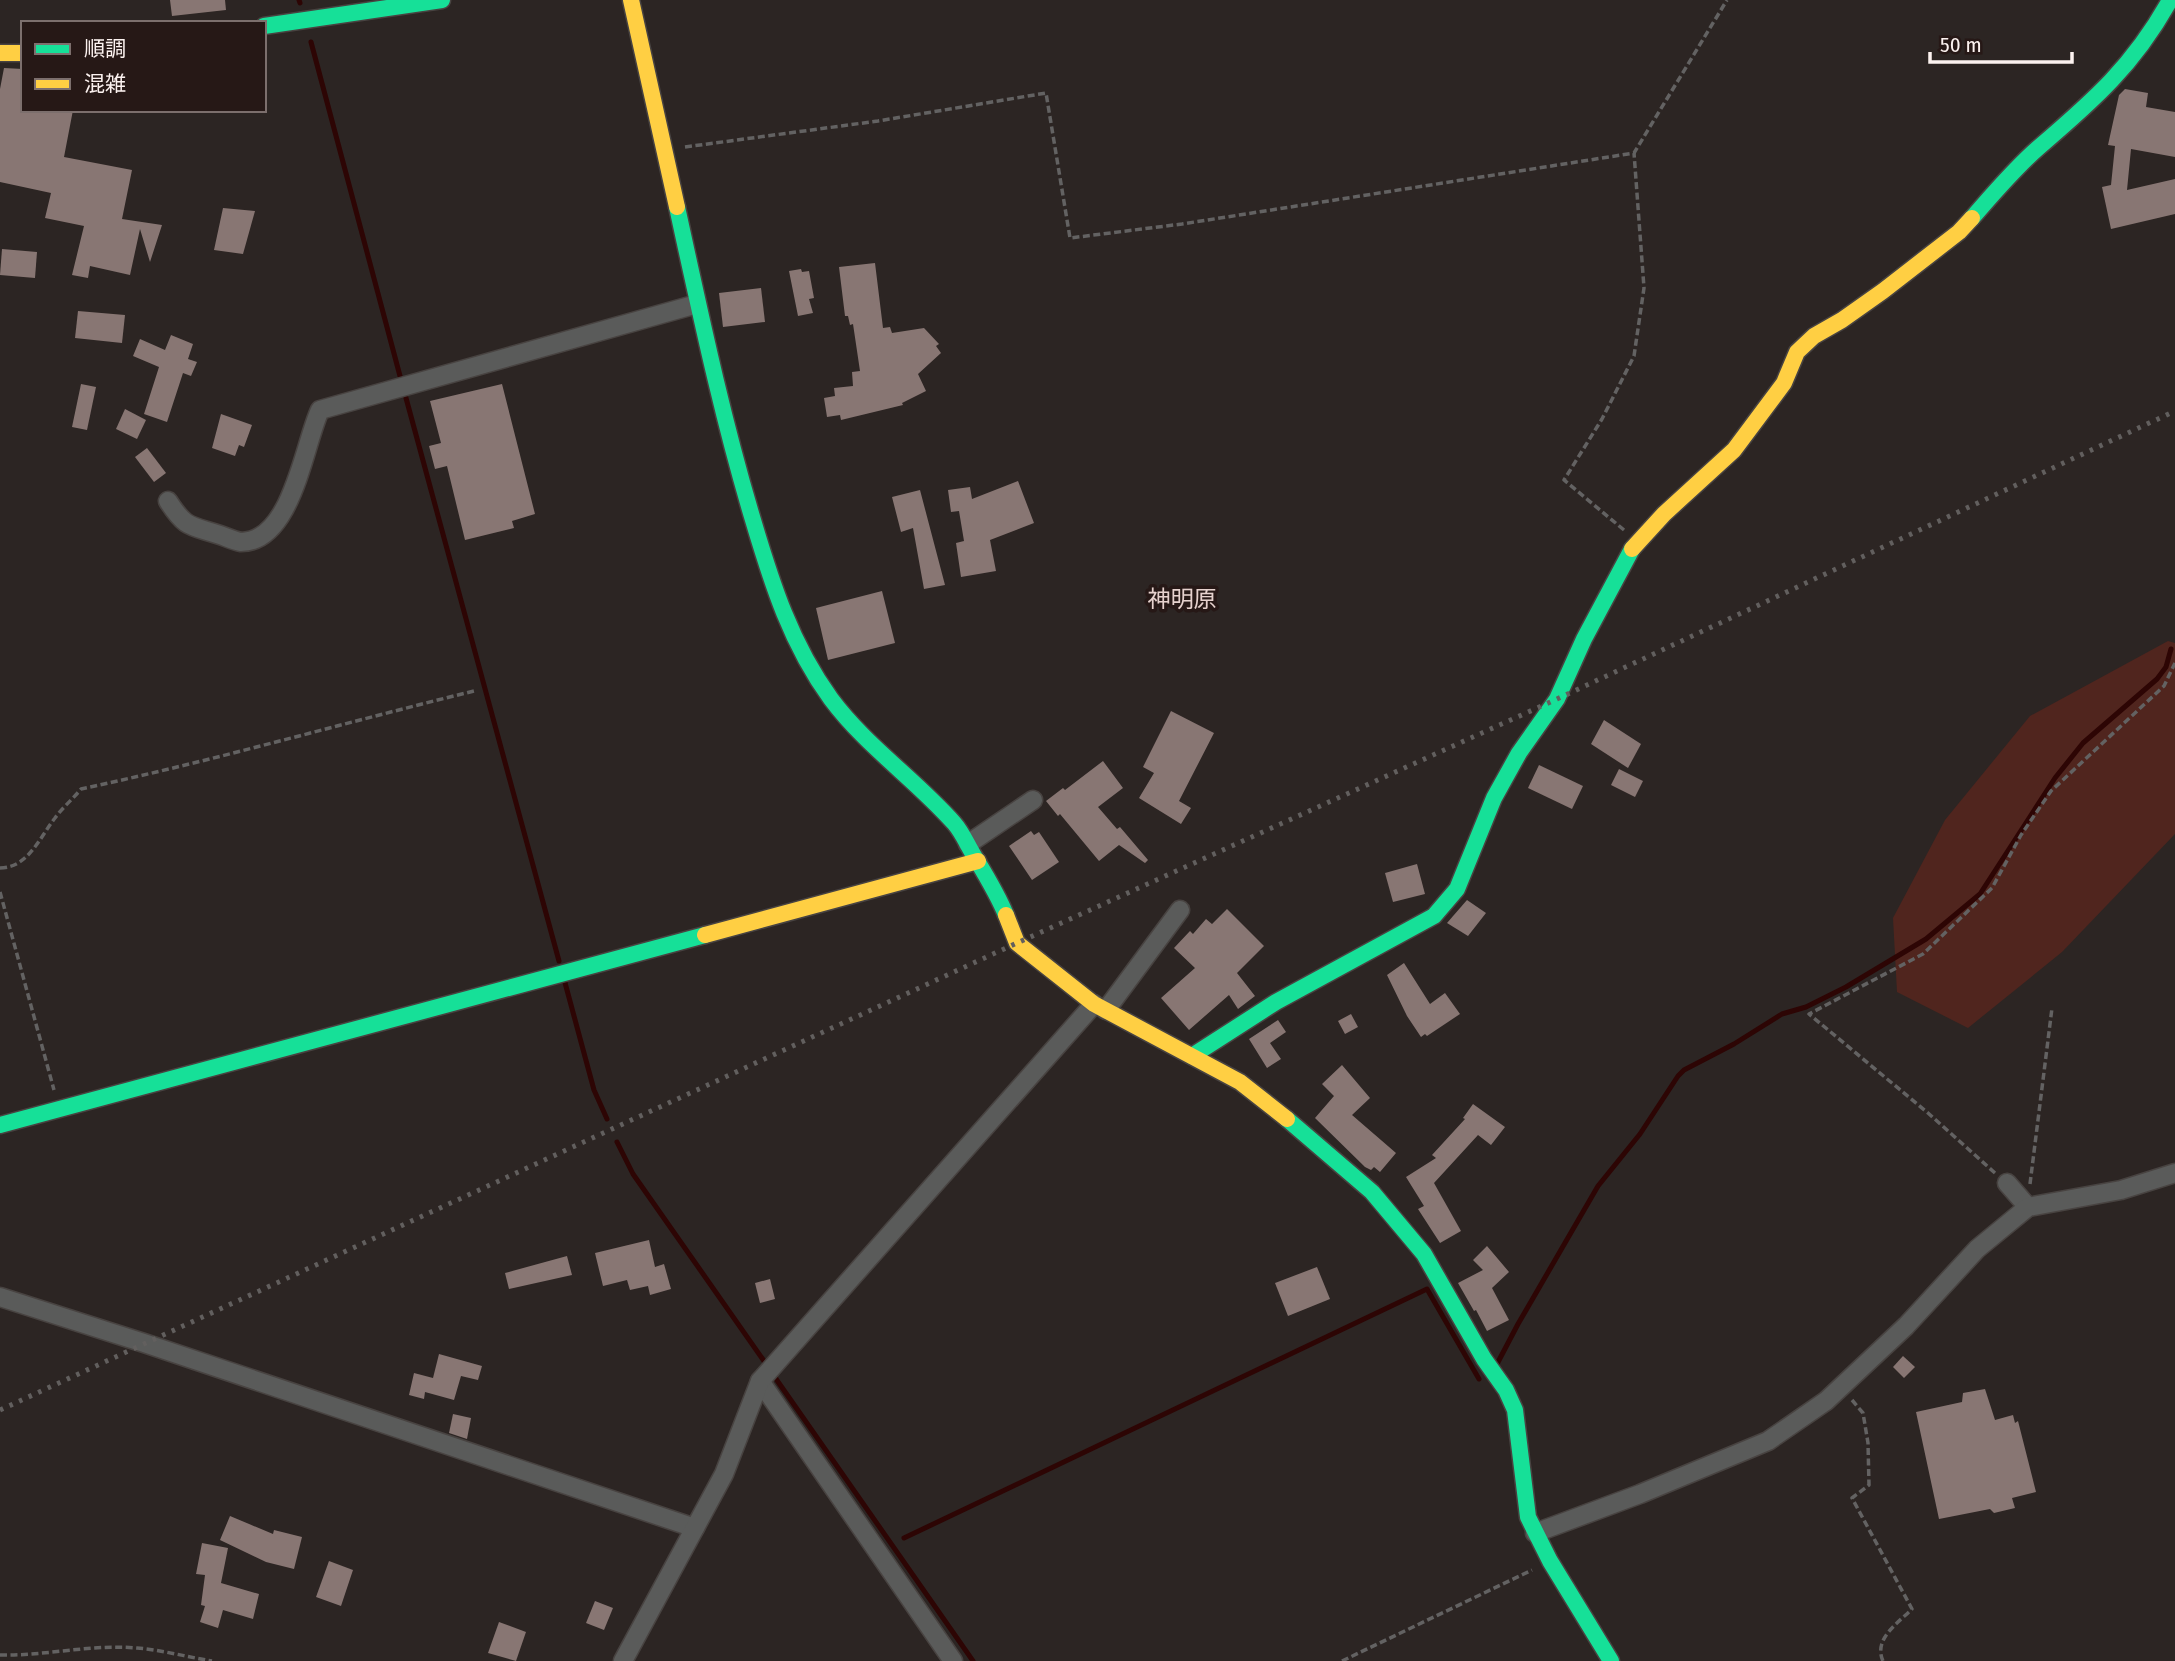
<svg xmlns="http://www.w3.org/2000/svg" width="2175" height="1661" font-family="'Fira Sans Condensed','Noto Sans JP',sans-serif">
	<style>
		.green { fill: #50251e }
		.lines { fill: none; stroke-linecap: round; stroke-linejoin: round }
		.stream { stroke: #2d0504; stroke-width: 5 }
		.building { fill: #887673 }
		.street-casing { stroke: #484341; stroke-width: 21 }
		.fast-casing { stroke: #484341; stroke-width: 19 }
		.slow-casing { stroke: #484341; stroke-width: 19 }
		.path { stroke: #636262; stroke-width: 3.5; stroke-dasharray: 7 3.5; stroke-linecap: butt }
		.street { stroke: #5a5b5a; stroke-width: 18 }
		.fast { stroke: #16e098; stroke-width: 16 }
		.slow { stroke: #ffcf43; stroke-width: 16 }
		.rail { stroke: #625f5e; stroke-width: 5; stroke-dasharray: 3.5 7; stroke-linecap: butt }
		.labels { text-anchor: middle; stroke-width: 7; stroke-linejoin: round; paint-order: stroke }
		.neighbourhood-label { font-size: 23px; fill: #e6d2ce; stroke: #261816 }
	</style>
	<rect width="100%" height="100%" fill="#2c2523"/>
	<path class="green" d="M 2168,641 L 2175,643 L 2175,834 L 2062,952 L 1968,1028 L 1897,992 L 1893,918 L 1945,820 L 2030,716 Z"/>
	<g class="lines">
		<g class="stream">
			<path d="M 299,0 L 300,3"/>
			<path d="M 311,42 L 400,376"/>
			<path d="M 406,398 L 559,961"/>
			<path d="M 564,979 L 594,1090 L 607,1119"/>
			<path d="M 617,1142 L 633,1174 L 764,1361"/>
			<path d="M 1497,1364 L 1518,1324 L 1598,1186 L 1640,1134 L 1678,1076 L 1684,1070 L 1734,1044 L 1782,1014 L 1806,1007 L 1846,987 L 1926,939 L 1980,894 L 2055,778 L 2083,743 L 2157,679 L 2166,667 L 2171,649"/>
			<path d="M 774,1376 L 973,1661"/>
			<path d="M 904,1538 L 1427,1289 L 1479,1379"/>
		</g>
	</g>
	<g class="building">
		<path d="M 170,0 L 225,0 L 226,10 L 172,16 Z"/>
		<path d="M 4,68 L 23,69 L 23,110 L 73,110 L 64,157 L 132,170 L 122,219 L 162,225 L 150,262 L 140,229 L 130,275 L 90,266 L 88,278 L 72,275 L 84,226 L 45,218 L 51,193 L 0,182 L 0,89 Z"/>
		<path d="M 2125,89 L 2148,93 L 2146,107 L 2175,112 L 2175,157 L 2131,149 L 2127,190 L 2175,179 L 2175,214 L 2111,229 L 2102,187 L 2111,185 L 2115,146 L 2108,145 L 2119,95 Z"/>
		<path d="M 223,208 L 255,211 L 243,254 L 214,250 Z"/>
		<path d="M 2,249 L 37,252 L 35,278 L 0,275 Z"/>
		<path d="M 875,263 L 883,328 L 890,327 L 892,333 L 924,328 L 939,344 L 936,346 L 941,353 L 918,374 L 926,391 L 902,403 L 903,405 L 841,420 L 840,415 L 827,417 L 824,398 L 835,396 L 834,388 L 853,386 L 852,372 L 860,371 L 853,324 L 850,325 L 848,316 L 845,316 L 839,267 Z"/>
		<path d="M 801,269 L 802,272 L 809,271 L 814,298 L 809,299 L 813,313 L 798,316 L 789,271 Z"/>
		<path d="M 761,288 L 765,322 L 723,327 L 719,293 Z"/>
		<path d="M 78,311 L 125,315 L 122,343 L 75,338 Z"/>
		<path d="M 171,335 L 193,344 L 188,359 L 197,362 L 191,376 L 183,373 L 167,422 L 144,414 L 159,367 L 133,356 L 140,339 L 165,350 Z"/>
		<path d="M 81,384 L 96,387 L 87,430 L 72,427 Z"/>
		<path d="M 502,384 L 535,514 L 512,521 L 514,528 L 465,540 L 447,466 L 435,469 L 429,446 L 441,443 L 430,401 Z"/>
		<path d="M 125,409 L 146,420 L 137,439 L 116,429 Z"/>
		<path d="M 221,414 L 252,425 L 244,447 L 239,445 L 235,456 L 212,448 Z"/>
		<path d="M 147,448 L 166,473 L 154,482 L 135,457 Z"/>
		<path d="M 1018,481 L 1034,523 L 990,540 L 996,571 L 961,577 L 956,543 L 964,541 L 959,511 L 951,512 L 948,490 L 970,487 L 972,499 Z"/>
		<path d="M 920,490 L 945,585 L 924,589 L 913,528 L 901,532 L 892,497 Z"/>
		<path d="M 882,591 L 895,643 L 828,660 L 816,608 Z"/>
		<path d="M 1171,711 L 1214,733 L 1179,801 L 1191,808 L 1181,824 L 1139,798 L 1154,773 L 1143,767 Z"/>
		<path d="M 1604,720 L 1641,744 L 1628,768 L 1591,744 Z"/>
		<path d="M 1103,761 L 1123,788 L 1098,807 L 1117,829 L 1120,827 L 1148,860 L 1145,863 L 1119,845 L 1099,861 L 1060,814 L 1058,816 L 1046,801 L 1063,788 L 1065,790 Z"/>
		<path d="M 1539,765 L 1583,786 L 1572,809 L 1528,788 Z"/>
		<path d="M 1619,769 L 1643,781 L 1635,797 L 1611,785 Z"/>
		<path d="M 1031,831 L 1034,835 L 1039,832 L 1059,862 L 1032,880 L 1009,846 Z"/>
		<path d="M 1417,864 L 1425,894 L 1393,902 L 1385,873 Z"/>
		<path d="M 1467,900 L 1486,913 L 1468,936 L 1447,923 Z"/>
		<path d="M 1227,909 L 1264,946 L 1237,973 L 1255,996 L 1238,1009 L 1229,995 L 1189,1030 L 1161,998 L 1195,968 L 1174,948 L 1190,931 L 1193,934 L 1206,919 L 1212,924 Z"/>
		<path d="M 1404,963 L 1430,1004 L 1445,993 L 1460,1014 L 1427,1036 L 1425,1034 L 1421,1037 L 1407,1016 L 1387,975 Z"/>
		<path d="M 1351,1014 L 1358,1027 L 1345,1034 L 1338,1021 Z"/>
		<path d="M 1278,1020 L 1286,1032 L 1270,1043 L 1281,1059 L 1267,1068 L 1249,1039 Z"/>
		<path d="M 1342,1065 L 1370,1098 L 1352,1115 L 1396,1153 L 1380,1172 L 1374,1167 L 1371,1170 L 1365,1167 L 1315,1118 L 1334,1096 L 1322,1084 Z"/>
		<path d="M 1473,1104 L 1505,1127 L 1491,1145 L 1478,1135 L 1434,1183 L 1461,1231 L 1440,1243 L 1418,1209 L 1424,1206 L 1406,1177 L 1436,1158 L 1432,1155 L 1465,1119 L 1463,1118 Z"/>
		<path d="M 649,1240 L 655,1267 L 664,1264 L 671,1289 L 650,1295 L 648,1286 L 630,1290 L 627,1280 L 603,1286 L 595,1253 Z"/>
		<path d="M 1487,1246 L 1509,1272 L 1492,1288 L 1509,1320 L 1487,1331 L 1476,1310 L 1474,1311 L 1458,1283 L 1483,1270 L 1473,1260 Z"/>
		<path d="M 567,1256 L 572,1275 L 509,1289 L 505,1273 Z"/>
		<path d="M 1317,1267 L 1330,1299 L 1288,1316 L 1275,1283 Z"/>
		<path d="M 770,1279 L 775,1299 L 760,1303 L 755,1283 Z"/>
		<path d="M 439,1354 L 482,1366 L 478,1380 L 461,1376 L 454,1400 L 425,1392 L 424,1399 L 409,1395 L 414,1373 L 433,1378 Z"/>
		<path d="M 1903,1356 L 1915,1367 L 1904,1378 L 1893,1367 Z"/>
		<path d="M 1985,1389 L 1995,1420 L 2013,1415 L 2015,1423 L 2018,1421 L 2036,1492 L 2012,1498 L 2015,1508 L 1994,1513 L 1990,1509 L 1939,1519 L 1916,1412 L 1962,1402 L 1963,1393 Z"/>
		<path d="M 453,1414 L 471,1418 L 467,1439 L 449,1433 Z"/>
		<path d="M 230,1516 L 273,1534 L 274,1530 L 302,1537 L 294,1569 L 266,1562 L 220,1540 Z"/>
		<path d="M 202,1543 L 228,1548 L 221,1583 L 259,1594 L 253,1619 L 223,1610 L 218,1628 L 200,1622 L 205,1606 L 201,1605 L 205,1575 L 196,1574 Z"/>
		<path d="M 329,1561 L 353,1570 L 341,1606 L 316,1597 Z"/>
		<path d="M 595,1601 L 613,1608 L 604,1630 L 586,1623 Z"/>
		<path d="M 499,1622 L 526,1632 L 516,1661 L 488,1653 Z"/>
	</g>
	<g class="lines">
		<defs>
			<g id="street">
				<path d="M 168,501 C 186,529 190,525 220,535 C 226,537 234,541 241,542 C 292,542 304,444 320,410 L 697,304"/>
				<path d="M 968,844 L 1033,800"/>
				<path d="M 1106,1010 L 1180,910"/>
				<path d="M 2007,1183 L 2028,1207"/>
				<path d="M 0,1297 L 144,1343 L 695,1528"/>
				<path d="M 760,1381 L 953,1661"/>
				<path d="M 1535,1533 L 1640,1494 L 1768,1441 L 1826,1401 L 1906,1326 L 1977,1249 L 2028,1207 L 2121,1190 L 2175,1173"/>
				<path d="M 623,1661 L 724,1474 L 760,1381 L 1094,1004"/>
			</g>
			<g id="fast">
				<path d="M 264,26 L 442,0"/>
				<path d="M 677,207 C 700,312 722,417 753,520 C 772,584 791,644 831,699 C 866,746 915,779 954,823 C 962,832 967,844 973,854 C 985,874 997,893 1006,915"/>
				<path d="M 1972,218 C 1993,194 2014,169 2038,148 C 2094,100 2134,65 2170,0"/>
				<path d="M 1192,1056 L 1276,1002 L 1434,916 L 1457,889 L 1494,798 L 1519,753 L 1557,699 L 1584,639 L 1632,549"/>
				<path d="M 1287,1119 L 1372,1192 L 1424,1254 L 1484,1359 L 1506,1390 L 1515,1410 L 1528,1517 L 1550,1561 L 1611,1661"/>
				<path d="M 0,1125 L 705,935"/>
			</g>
			<g id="slow">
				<path d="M 631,0 L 677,207"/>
				<path d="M 0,53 L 23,53"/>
				<path d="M 1632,549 L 1664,514 L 1734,450 L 1784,383 L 1797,352 L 1814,336 L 1842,320 L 1883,291 L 1959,232 L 1972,218"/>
				<path d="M 1006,915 L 1017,943 L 1094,1004 L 1240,1082 L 1287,1119"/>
				<path d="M 705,935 L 978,861"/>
			</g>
		</defs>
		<use href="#street" class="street-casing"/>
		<use href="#fast" class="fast-casing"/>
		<use href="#slow" class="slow-casing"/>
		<g class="path">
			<path d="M 685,147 L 878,121 L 1046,93 L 1070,238 L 1182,224 L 1634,153 L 1727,0"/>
			<path d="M 1624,530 L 1564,480 L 1602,419 L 1634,356 L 1644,288 L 1634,153"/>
			<path d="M 0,868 C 28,868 40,837 55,818 C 62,808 72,800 81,789 C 213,761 343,723 474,691"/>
			<path d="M 0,892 L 54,1090"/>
			<path d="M 1995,1173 L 1928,1113 L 1809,1014 L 1923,954 L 1992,888 L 2021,835 L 2051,791 L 2164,686 L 2175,663"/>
			<path d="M 2030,1184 L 2052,1008"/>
			<path d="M 1852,1400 L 1863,1413 L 1868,1443 L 1869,1485 L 1852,1498 L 1912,1609 C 1898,1623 1873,1639 1883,1661"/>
			<path d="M 0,1655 C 45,1656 91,1644 137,1648 C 162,1650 187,1657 212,1661"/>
			<path d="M 1342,1661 L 1532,1570"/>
		</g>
		<use href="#street" class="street"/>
		<use href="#fast" class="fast"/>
		<use href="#slow" class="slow"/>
		<path class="rail" d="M 0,1410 L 1017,943 L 1557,699 L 2175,411"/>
	</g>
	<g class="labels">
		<g class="neighbourhood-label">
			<text x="1182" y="607">神明原</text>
		</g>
	</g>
	<rect x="21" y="21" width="245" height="91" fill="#261816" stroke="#7c6f6d" stroke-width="2"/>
	<rect x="35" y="44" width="35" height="10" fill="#16e098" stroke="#7c6f6d" stroke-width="2"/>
	<text x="84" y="56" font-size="21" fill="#fcf2f0">順調</text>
	<rect x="35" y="79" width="35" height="10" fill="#ffcf43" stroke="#7c6f6d" stroke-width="2"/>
	<text x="84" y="91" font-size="21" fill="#fcf2f0">混雑</text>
	<path d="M1930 52v10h142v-10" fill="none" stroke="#fcf2f0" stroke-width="3.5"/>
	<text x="1940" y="52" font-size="21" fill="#fcf2f0" stroke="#261816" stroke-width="5" paint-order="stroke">50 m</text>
</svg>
